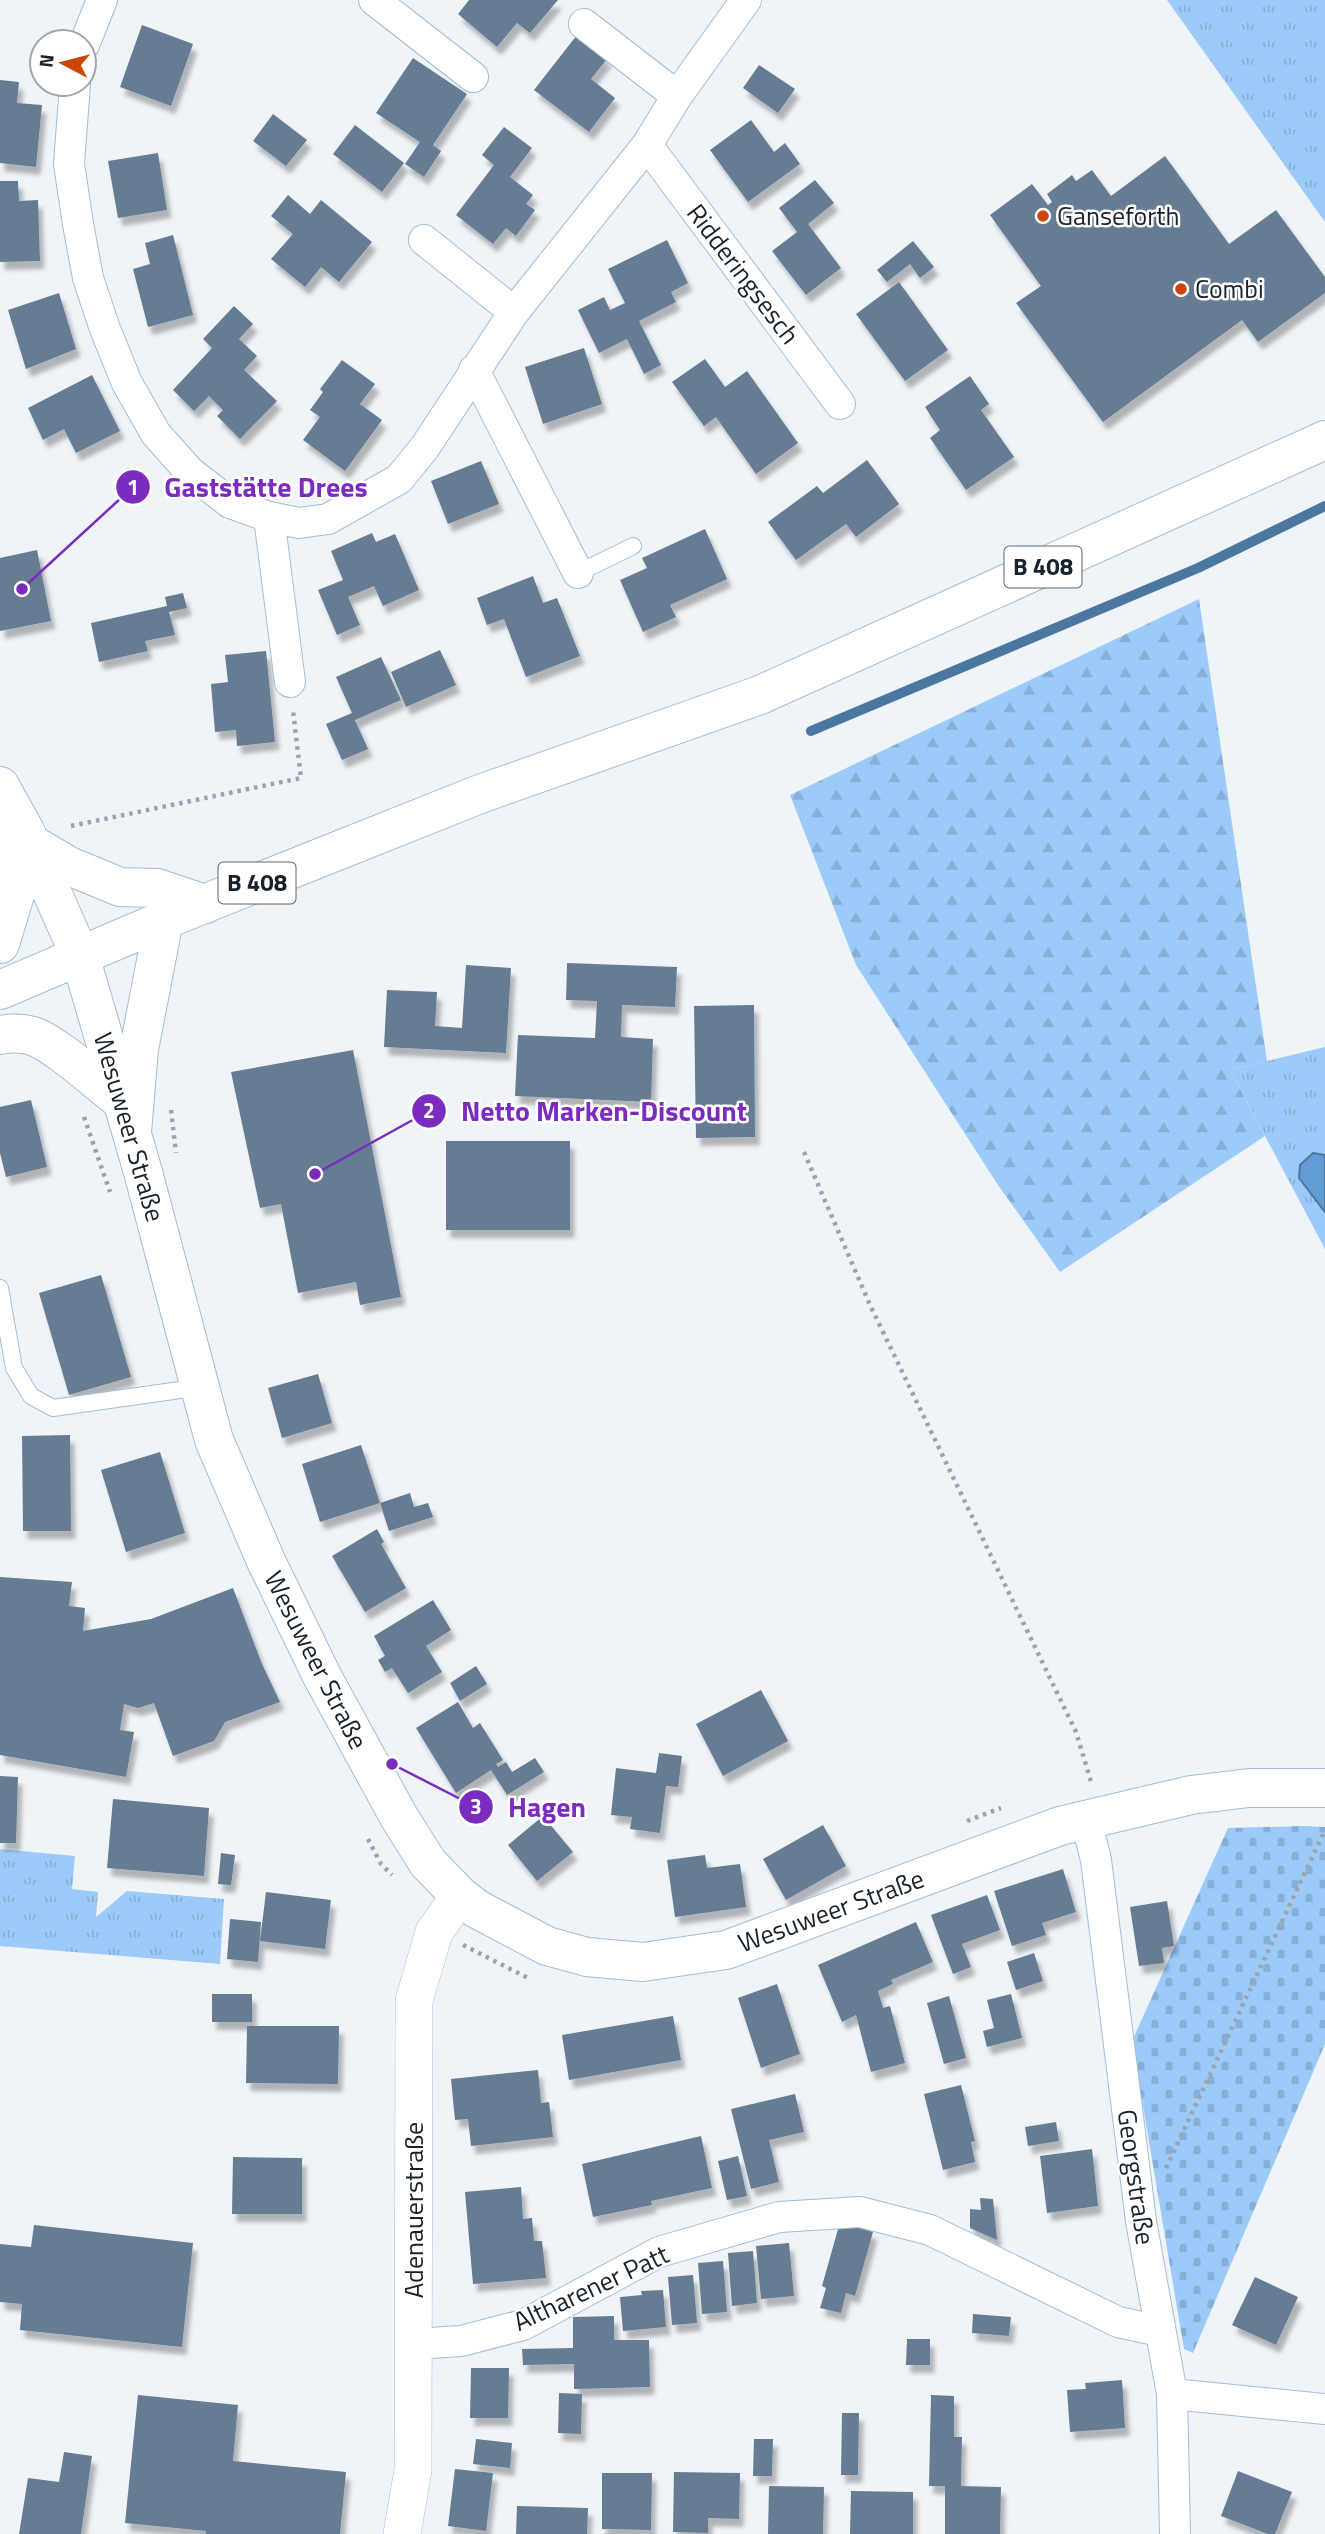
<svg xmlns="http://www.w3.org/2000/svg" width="1325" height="2534" font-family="'Titillium Web',sans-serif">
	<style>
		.grass { fill: url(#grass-tufts) }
		.forest { fill: url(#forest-firs) }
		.cemetery { fill: url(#cemetery-stones) }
		.water { fill: #639cd4; stroke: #4c77a1; stroke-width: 2 }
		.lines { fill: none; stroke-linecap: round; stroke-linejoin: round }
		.stream { stroke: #4c77a1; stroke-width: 10 }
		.building { fill: #657c93; filter: url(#shadow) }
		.service-casing { stroke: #a4bcd5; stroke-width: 18 }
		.minor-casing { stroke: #a4bcd5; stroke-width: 32 }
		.tertiary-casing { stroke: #a4bcd5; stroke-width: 38 }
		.secondary-casing { stroke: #a4bcd5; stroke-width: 40 }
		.primary-casing { stroke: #a4bcd5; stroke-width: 40 }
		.path { stroke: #9ca3aa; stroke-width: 4.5; stroke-dasharray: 3.5 5; stroke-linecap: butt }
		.service { stroke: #fff; stroke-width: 16 }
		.minor { stroke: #fff; stroke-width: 30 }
		.tertiary { stroke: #fff; stroke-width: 37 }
		.secondary { stroke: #fff; stroke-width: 38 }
		.primary { stroke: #fff; stroke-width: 38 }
		.poi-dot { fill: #cc4608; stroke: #fff; stroke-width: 2.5 }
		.labels { text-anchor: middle; stroke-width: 5; stroke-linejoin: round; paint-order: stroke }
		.shield { fill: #fff; stroke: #5d646b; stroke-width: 2 }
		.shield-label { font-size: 24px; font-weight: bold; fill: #18222b }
		.poi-label { font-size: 26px; fill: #18222b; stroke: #fff; text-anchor: start }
		.street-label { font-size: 26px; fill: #18222b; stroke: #fff }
		.leader { fill: none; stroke: #7b2cbf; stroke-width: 2.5 }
		.callout-dot { fill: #7b2cbf; stroke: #fff; stroke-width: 2.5 }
		.mark-label { font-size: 21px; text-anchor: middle; font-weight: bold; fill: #fff }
		.callout-label { font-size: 28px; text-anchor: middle; font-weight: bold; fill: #7b2cbf; stroke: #fff; stroke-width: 5; stroke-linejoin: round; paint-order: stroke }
	</style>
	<defs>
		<pattern id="grass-tufts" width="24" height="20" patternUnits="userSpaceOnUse" patternTransform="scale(1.75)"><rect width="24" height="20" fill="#9dcbf9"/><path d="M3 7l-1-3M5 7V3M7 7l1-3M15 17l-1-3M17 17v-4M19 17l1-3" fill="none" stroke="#86aed6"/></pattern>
		<pattern id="forest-firs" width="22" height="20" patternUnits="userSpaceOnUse" patternTransform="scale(1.75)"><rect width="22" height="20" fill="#9dcbf9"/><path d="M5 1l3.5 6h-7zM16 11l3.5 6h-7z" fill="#86aed6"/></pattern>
		<pattern id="cemetery-stones" width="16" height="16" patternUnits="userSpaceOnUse" patternTransform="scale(1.75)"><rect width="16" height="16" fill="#9dcbf9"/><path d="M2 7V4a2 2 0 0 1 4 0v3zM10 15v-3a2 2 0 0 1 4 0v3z" fill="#86aed6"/></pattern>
		<filter id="shadow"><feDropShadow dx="4.5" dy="8" stdDeviation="2" flood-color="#0004"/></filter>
	</defs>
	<rect width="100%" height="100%" fill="#eff4f9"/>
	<g class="grass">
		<path d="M 1167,0 L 1325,0 L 1325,222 Z"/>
		<path d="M 1325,1047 L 1325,1249 L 1230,1070 Z"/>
		<path d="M 0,1849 L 75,1856 L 72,1889 L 98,1892 L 96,1917 L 127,1891 L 224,1899 L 220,1964 L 0,1946 Z"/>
	</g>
	<path class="forest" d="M 1199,599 L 1267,1061 L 1230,1070 L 1265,1136 L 1060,1272 L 998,1185 L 856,965 L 790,795 Z"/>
	<path class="cemetery" d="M 1305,1826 L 1325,1827 L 1325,2044 L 1193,2353 L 1184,2349 L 1132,2041 L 1228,1828 Z"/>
	<path class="water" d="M 1313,1153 L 1325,1155 L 1325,1212 L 1299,1178 L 1300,1165 Z"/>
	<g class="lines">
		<path class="stream" d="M 811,731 L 1198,568 L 1325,506"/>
	</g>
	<g class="building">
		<path d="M 469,0 L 558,0 L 530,33 L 517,23 L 497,47 L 458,14 Z"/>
		<path d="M 142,25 L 193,44 L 171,106 L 120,87 Z"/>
		<path d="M 577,35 L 607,59 L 591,79 L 615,98 L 589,132 L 534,90 Z"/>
		<path d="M 413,58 L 467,94 L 433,145 L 441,151 L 424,177 L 405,164 L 420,142 L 376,113 Z"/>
		<path d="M 759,65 L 795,89 L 778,113 L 743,88 Z"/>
		<path d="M 0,80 L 19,82 L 17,103 L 42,105 L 36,167 L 0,163 Z"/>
		<path d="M 273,114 L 307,140 L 286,166 L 253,141 Z"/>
		<path d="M 751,120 L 774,152 L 785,143 L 800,164 L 748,202 L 710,150 Z"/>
		<path d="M 355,125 L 404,163 L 382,192 L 333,154 Z"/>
		<path d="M 504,127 L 532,148 L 510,177 L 533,195 L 526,204 L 535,210 L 516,236 L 506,228 L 493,244 L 456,215 L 494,165 L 482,155 Z"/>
		<path d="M 158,153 L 167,210 L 118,218 L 108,161 Z"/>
		<path d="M 1165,156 L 1229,244 L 1276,210 L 1325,277 L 1325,293 L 1258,342 L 1242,320 L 1103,422 L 1016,303 L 1041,286 L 990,215 L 1032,184 L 1048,205 L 1052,202 L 1047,194 L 1072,175 L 1076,181 L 1092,170 L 1111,196 Z"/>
		<path d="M 815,180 L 834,203 L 808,224 L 841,268 L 806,295 L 772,251 L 797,232 L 779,208 Z"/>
		<path d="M 0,181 L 18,181 L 19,201 L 38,200 L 40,261 L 0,262 Z"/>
		<path d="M 288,195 L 310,214 L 321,200 L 372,242 L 339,282 L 321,267 L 305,287 L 271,259 L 293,234 L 271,216 Z"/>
		<path d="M 173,235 L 193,315 L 148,327 L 133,269 L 150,264 L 145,243 Z"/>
		<path d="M 667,240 L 688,283 L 671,292 L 676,302 L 639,321 L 661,365 L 644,374 L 627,339 L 599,353 L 578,310 L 604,297 L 610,310 L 625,303 L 608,269 Z"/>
		<path d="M 913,241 L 934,267 L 920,278 L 910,264 L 887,282 L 877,270 Z"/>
		<path d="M 899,282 L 948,350 L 905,381 L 856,314 Z"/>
		<path d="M 59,293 L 76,349 L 26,369 L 8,310 Z"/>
		<path d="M 234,306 L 253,324 L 239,339 L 257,356 L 244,370 L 277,401 L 240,439 L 217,416 L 223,410 L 209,396 L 194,411 L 173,390 L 212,348 L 203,339 Z"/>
		<path d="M 584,348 L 602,404 L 543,424 L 525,367 Z"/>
		<path d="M 705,359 L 725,387 L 747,371 L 798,443 L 756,474 L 716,417 L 704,426 L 672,382 Z"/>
		<path d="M 342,360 L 375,384 L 360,404 L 382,420 L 345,471 L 303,440 L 320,417 L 310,410 L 323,392 L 320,389 Z"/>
		<path d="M 92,375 L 120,431 L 76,453 L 64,429 L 43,440 L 28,408 Z"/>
		<path d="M 970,376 L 989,404 L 981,410 L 1014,457 L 966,490 L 930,438 L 940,430 L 925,407 Z"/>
		<path d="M 867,460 L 899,504 L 856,537 L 846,524 L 796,560 L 768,522 L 817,486 L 823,493 Z"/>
		<path d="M 481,461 L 499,504 L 448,524 L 431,481 Z"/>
		<path d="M 705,529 L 727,579 L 670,605 L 676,617 L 643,632 L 620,580 L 647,568 L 642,558 Z"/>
		<path d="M 372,533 L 376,542 L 395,534 L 419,590 L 383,606 L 374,586 L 348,597 L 360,625 L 337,635 L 318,590 L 343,580 L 331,551 Z"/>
		<path d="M 37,550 L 51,621 L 0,631 L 0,558 Z"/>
		<path d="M 533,576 L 543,603 L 557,598 L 580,656 L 526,677 L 504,619 L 487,625 L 477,598 Z"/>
		<path d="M 183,593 L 187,608 L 169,612 L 175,635 L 145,641 L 148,651 L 99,662 L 91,623 L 167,606 L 165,597 Z"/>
		<path d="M 440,650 L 456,685 L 406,707 L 391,672 Z"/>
		<path d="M 266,651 L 275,742 L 237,746 L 236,730 L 215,732 L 211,684 L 228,682 L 225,655 Z"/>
		<path d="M 381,657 L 401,700 L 355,720 L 368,749 L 342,760 L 326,724 L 352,713 L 336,677 Z"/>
		<path d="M 567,963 L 677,967 L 675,1007 L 622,1005 L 621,1037 L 653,1039 L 651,1102 L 515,1096 L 518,1035 L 595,1038 L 597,1001 L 566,1000 Z"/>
		<path d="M 466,965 L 511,968 L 506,1053 L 384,1047 L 387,990 L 437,992 L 435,1026 L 462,1028 Z"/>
		<path d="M 754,1005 L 755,1137 L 696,1138 L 694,1006 Z"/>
		<path d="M 353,1050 L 401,1297 L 360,1305 L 356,1282 L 298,1293 L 281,1204 L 260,1208 L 231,1072 Z"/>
		<path d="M 31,1100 L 47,1167 L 6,1177 L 0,1153 L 0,1107 Z"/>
		<rect x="446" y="1141" width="124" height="89"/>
		<path d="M 101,1275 L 131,1377 L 69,1395 L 39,1293 Z"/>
		<path d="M 318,1374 L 332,1423 L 282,1438 L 268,1388 Z"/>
		<path d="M 70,1435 L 71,1531 L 23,1531 L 22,1436 Z"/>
		<path d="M 361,1445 L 380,1503 L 320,1522 L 302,1464 Z"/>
		<path d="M 160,1452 L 185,1533 L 126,1552 L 101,1470 Z"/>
		<path d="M 410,1493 L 414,1507 L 428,1503 L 433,1517 L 389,1531 L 380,1503 Z"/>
		<path d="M 377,1529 L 384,1542 L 381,1544 L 406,1588 L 365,1612 L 332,1556 Z"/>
		<path d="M 0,1577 L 72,1582 L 69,1606 L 85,1608 L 83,1631 L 151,1619 L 233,1588 L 262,1664 L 280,1702 L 225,1722 L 214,1741 L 173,1756 L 154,1703 L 138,1708 L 124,1704 L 120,1730 L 134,1732 L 126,1777 L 0,1755 Z"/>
		<path d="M 433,1600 L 451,1630 L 426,1646 L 442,1672 L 408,1693 L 392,1668 L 385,1672 L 378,1660 L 385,1656 L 374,1636 Z"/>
		<path d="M 476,1666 L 487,1684 L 460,1701 L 450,1683 Z"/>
		<path d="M 761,1690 L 788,1741 L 723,1776 L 696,1724 Z"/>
		<path d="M 458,1702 L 473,1728 L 480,1723 L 503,1760 L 496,1764 L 498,1767 L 506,1762 L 512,1772 L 535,1758 L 544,1772 L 507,1795 L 491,1770 L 456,1793 L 416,1728 Z"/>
		<path d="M 659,1753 L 682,1756 L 678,1787 L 666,1786 L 660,1833 L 630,1829 L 632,1817 L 611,1815 L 616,1768 L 656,1773 Z"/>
		<path d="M 0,1776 L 18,1777 L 16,1843 L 0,1843 Z"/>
		<path d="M 113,1799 L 209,1808 L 204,1876 L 107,1868 Z"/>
		<path d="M 543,1816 L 573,1852 L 537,1881 L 508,1845 Z"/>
		<path d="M 823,1825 L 846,1866 L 786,1900 L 763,1859 Z"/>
		<path d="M 221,1853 L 235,1855 L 231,1885 L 218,1884 Z"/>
		<path d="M 705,1855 L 707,1868 L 740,1864 L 746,1907 L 675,1917 L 667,1860 Z"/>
		<path d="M 1063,1869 L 1076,1912 L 1042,1923 L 1046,1935 L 1012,1946 L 994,1891 Z"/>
		<path d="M 266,1892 L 331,1900 L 325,1949 L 260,1941 Z"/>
		<path d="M 987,1895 L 1000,1930 L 962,1944 L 971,1967 L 953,1974 L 931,1915 Z"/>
		<path d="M 1167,1901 L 1174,1946 L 1162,1948 L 1164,1963 L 1139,1966 L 1130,1907 Z"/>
		<path d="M 230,1919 L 261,1922 L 258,1962 L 227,1959 Z"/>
		<path d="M 916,1922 L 933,1962 L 891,1980 L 893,1984 L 878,1991 L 883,2008 L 890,2006 L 905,2063 L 871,2072 L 856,2015 L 842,2022 L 818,1965 Z"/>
		<path d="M 1034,1953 L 1043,1981 L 1016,1990 L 1007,1962 Z"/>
		<path d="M 777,1984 L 800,2054 L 761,2068 L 738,1998 Z"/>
		<rect x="212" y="1994" width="40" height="28"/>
		<path d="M 1011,1994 L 1022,2038 L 987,2047 L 983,2031 L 994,2028 L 987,2000 Z"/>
		<path d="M 949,1996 L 966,2058 L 944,2064 L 927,2003 Z"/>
		<path d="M 673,2016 L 681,2060 L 569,2080 L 562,2035 Z"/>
		<path d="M 247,2026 L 339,2026 L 338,2084 L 246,2083 Z"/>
		<path d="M 538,2070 L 541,2103 L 549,2102 L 553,2137 L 471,2146 L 468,2119 L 455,2120 L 451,2079 Z"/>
		<path d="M 961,2085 L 975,2141 L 971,2142 L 975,2162 L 943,2170 L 924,2094 Z"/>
		<path d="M 795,2094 L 804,2132 L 769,2140 L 779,2182 L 751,2189 L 731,2109 Z"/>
		<path d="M 1056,2122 L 1059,2141 L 1028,2146 L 1025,2127 Z"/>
		<path d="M 701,2136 L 712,2188 L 651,2201 L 652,2205 L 593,2217 L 582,2164 Z"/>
		<path d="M 1092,2149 L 1098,2206 L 1047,2213 L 1040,2156 Z"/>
		<path d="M 738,2156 L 747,2196 L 727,2200 L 718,2161 Z"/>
		<path d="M 233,2157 L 302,2158 L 302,2214 L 232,2214 Z"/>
		<path d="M 521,2187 L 523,2219 L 532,2218 L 534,2241 L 542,2241 L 546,2278 L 473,2284 L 465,2192 Z"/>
		<path d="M 980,2198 L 993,2199 L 997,2240 L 970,2228 L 970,2209 L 981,2210 Z"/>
		<path d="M 840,2222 L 873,2232 L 855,2296 L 846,2293 L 841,2313 L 820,2308 L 826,2288 L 822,2286 Z"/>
		<path d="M 34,2225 L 193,2243 L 182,2347 L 20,2330 L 22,2304 L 0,2302 L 0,2244 L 31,2247 Z"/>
		<path d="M 789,2243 L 794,2296 L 761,2299 L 756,2246 Z"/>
		<path d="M 753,2251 L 757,2303 L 732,2306 L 728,2253 Z"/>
		<path d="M 723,2261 L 727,2312 L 702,2314 L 698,2263 Z"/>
		<path d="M 693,2275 L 697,2323 L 672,2325 L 668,2277 Z"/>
		<path d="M 1255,2277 L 1298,2297 L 1276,2345 L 1232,2325 Z"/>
		<path d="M 663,2290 L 666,2327 L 623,2331 L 620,2297 L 642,2295 L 641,2291 Z"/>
		<path d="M 973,2314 L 1011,2317 L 1009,2336 L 972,2333 Z"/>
		<path d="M 614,2316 L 614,2340 L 649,2340 L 650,2387 L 574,2389 L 574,2364 L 523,2365 L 522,2349 L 573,2348 L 573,2317 Z"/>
		<path d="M 907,2339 L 930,2339 L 930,2365 L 906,2365 Z"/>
		<path d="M 471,2368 L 509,2368 L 508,2418 L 470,2418 Z"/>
		<path d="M 1122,2380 L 1125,2428 L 1070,2432 L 1067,2390 L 1086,2389 L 1085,2383 Z"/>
		<path d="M 559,2393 L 582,2394 L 581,2434 L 558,2433 Z"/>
		<path d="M 138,2395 L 238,2405 L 233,2461 L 346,2472 L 340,2534 L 206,2534 L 206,2531 L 125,2523 Z"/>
		<path d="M 931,2395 L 954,2396 L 954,2437 L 962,2437 L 961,2486 L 1001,2487 L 1000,2534 L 945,2534 L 945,2486 L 929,2486 Z"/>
		<path d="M 842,2413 L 859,2413 L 858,2475 L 841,2475 Z"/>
		<path d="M 476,2439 L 512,2443 L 510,2468 L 473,2464 Z"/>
		<path d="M 754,2439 L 773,2439 L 772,2476 L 753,2476 Z"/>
		<path d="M 64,2452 L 92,2456 L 81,2534 L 19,2534 L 28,2478 L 59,2482 Z"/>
		<path d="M 455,2469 L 493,2473 L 486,2531 L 448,2526 Z"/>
		<path d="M 1238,2471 L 1292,2492 L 1275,2534 L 1268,2534 L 1221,2516 Z"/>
		<path d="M 674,2472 L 740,2473 L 739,2519 L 708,2518 L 708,2533 L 673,2532 Z"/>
		<path d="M 602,2473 L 652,2473 L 651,2530 L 602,2529 Z"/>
		<path d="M 769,2486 L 824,2487 L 823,2534 L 768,2534 Z"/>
		<path d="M 851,2491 L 913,2492 L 913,2534 L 850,2534 Z"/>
		<path d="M 517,2506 L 588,2508 L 587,2534 L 516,2534 Z"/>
	</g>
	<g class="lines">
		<defs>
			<g id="service">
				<path d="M 578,573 L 633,546"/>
				<path d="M 0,1288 L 14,1368 L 31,1396 L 53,1408 L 201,1387"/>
			</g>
			<g id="minor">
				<path d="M 374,0 L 473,77"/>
				<path d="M 584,24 L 677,96"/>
				<path d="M 84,45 L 102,0"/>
				<path d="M 75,84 L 69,164 L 78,224 L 88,278 L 105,329 L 127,383 L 156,434 L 190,472 L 230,503 L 269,517 L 299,523 L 328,519 L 399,479 L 425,447 L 514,312 L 647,145 L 677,96 L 746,0"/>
				<path d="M 647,145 L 840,404"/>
				<path d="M 424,240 L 514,312"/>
				<path d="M 474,370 L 578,573"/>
				<path d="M 269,517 L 290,682"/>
				<path d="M 1086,1820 L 1096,1860 L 1141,2221 L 1172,2394 L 1175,2534"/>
				<path d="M 415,2344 L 461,2341 L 523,2325 L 659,2252 L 779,2217 L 860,2212 L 930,2230 L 1118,2322 L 1160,2331"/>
				<path d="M 1172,2394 L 1325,2409"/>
			</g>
			<path id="tertiary" d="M 402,2534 L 413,2470 L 414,2001 L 434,1932 L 460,1896"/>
			<path id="secondary" d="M 0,786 L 25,831 L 80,956 L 143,1172 L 214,1440 L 266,1561 L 322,1676 L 399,1817 L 428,1863 L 460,1896 L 477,1909 L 547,1946 L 587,1957 L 643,1962 L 726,1950 L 1060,1826 L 1191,1795 L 1249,1788 L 1325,1788"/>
			<g id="primary">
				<path d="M 0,814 L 17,888 L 0,944"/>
				<path d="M 30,843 L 69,866 L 120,887 L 157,888 L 205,904"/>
				<path d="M 0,990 L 164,920 L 480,794 L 760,695 L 1325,440"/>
				<path d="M 0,1035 C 11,1033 22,1033 33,1036 C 59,1046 98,1083 122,1101"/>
				<path d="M 132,1132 L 139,1049 L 164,920"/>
			</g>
		</defs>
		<use href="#service" class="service-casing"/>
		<use href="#minor" class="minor-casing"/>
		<use href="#tertiary" class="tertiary-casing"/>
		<use href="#secondary" class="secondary-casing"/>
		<use href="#primary" class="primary-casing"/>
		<g class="path">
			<path d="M 71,826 L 301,778 L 293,711"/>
			<path d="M 171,1110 L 176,1153"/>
			<path d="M 84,1117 L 110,1192"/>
			<path d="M 804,1152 L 870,1305 L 1076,1732 L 1092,1785"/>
			<path d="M 967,1821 L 1001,1808"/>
			<path d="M 368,1839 L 381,1864 L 392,1875"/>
			<path d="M 463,1945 L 530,1979"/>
			<path d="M 1166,2168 L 1325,1830"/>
		</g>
		<use href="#service" class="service"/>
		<use href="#minor" class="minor"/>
		<use href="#tertiary" class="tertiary"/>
		<use href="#secondary" class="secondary"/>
		<use href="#primary" class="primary"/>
	</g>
	<g class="poi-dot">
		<circle cx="1043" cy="216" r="7"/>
		<circle cx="1181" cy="289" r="7"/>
	</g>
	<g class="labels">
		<g class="shield">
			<rect x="1004.5" y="546.5" width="77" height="41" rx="5"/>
			<rect x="218.5" y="862.5" width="77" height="41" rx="5"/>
		</g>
		<g class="shield-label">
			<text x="1043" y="575">B 408</text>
			<text x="257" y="891">B 408</text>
		</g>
		<g class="poi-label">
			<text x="1057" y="225">Ganseforth</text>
			<text x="1195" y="298">Combi</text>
		</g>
		<g class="street-label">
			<text transform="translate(743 274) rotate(53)" y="9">Ridderingsesch</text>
			<text transform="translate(129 1127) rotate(74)" y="9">Wesuweer Straße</text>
			<text transform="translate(316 1660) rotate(63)" y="9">Wesuweer Straße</text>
			<text transform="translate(831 1911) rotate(-20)" y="9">Wesuweer Straße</text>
			<text transform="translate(1136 2177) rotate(82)" y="9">Georgstraße</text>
			<text transform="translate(414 2210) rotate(-90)" y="9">Adenauerstraße</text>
			<text transform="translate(591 2288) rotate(-25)" y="9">Altharener Patt</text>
		</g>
	</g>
	<path class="leader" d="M22 589L133 487M315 1174L429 1111M392 1764L476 1807"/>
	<g class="callout-dot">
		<circle cx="22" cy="589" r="7"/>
		<circle cx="315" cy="1174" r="7"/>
		<circle cx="392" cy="1764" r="7"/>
		<circle cx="133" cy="487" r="18"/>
		<circle cx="429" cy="1111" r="18"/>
		<circle cx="476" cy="1807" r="18"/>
	</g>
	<g class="mark-label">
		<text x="133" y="495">1</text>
		<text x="429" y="1118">2</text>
		<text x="476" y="1814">3</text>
	</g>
	<g class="callout-label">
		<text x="266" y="497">Gaststätte Drees</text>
		<text x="604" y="1121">Netto Marken-Discount</text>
		<text x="547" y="1817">Hagen</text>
	</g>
	<g transform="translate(63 63) rotate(277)"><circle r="33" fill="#ffffff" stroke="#a3a7aa" stroke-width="2"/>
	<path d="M0-5L12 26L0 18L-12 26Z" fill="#cc4608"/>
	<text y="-10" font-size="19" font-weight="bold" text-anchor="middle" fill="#18222b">N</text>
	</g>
</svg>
